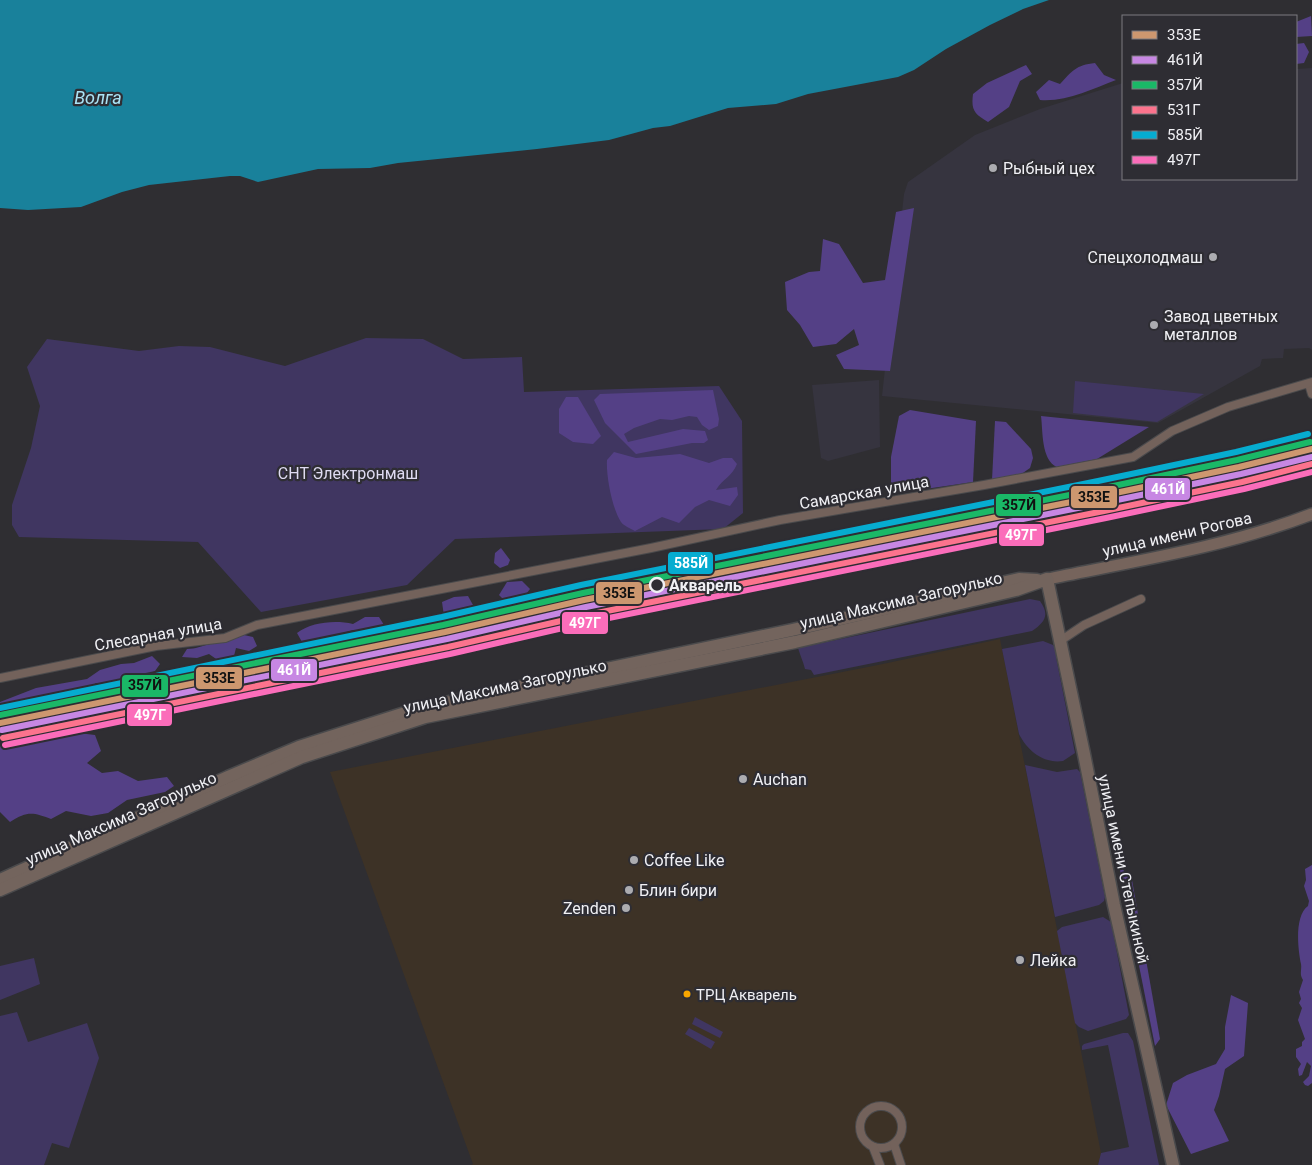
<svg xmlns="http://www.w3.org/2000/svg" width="1312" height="1165" font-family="Roboto,sans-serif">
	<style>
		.commercial { fill: #3d3226 }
		.built { fill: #36343f }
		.green { fill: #403661 }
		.forest { fill: #544086 }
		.water { fill: #19819b }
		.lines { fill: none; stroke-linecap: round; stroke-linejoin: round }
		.minor-casing { stroke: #4a4a4c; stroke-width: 10 }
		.secondary-casing { stroke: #4a4a4c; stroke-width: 14 }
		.primary-casing { stroke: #4a4a4c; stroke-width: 15 }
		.minor { stroke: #73625b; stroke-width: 8 }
		.secondary { stroke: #76645c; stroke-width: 11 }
		.primary { stroke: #73645d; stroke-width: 12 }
		.rail-1-casing { stroke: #2e2d33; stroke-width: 10 }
		.rail-2-casing { stroke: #2e2d33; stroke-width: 10 }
		.rail-3-casing { stroke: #2e2d33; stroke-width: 10 }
		.rail-4-casing { stroke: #2e2d33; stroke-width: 10 }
		.rail-5-casing { stroke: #2e2d33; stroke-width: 10 }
		.rail-6-casing { stroke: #2e2d33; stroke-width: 10 }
		.rail-1 { stroke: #cd976f; stroke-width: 6 }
		.rail-2 { stroke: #c787e3; stroke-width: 6 }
		.rail-3 { stroke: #1ab867; stroke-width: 6 }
		.rail-4 { stroke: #fc738d; stroke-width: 6 }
		.rail-5 { stroke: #06acd0; stroke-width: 6 }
		.rail-6 { stroke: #fb6dba; stroke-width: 6 }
		.poi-dot { fill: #acacb0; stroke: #2e2d33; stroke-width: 2 }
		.stop-dot { fill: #2e2d33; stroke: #f0f0f4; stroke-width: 2.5 }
		.bus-dot { fill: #f7a600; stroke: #2e2d33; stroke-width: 2 }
		.labels { text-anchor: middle; stroke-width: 4.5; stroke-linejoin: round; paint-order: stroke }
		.bus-label { font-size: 15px; fill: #f0f0f4; stroke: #2e2d33; text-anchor: start }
		.poi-label { font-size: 16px; fill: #f0f0f4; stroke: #2e2d33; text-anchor: start }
		.park-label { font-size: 16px; fill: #dfdbf2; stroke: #2e2d33 }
		.street-label { font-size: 16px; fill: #f0f0f4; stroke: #2e2d33 }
		.stop-label { font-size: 16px; font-weight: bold; fill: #f0f0f4; stroke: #2e2d33; text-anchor: start }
		.water-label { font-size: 18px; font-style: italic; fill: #aae3f5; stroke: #2e2d33 }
		.line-badge { stroke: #2e2d33; stroke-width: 2 }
		.badge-label { font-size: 14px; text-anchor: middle; font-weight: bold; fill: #fff }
		.pale-badge-label { font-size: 14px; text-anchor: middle; font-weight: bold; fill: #111 }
	</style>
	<rect width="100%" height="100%" fill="#2f2e32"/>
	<path class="commercial" d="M 1000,639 L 1101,1153 L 1098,1165 L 471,1165 L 473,1164 L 330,772 L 878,665 Z"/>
	<g class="built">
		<path d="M 1312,68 L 1312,350 L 1309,348 L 1284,349 L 1283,358 L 1262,359 L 1260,366 L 1158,423 L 882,396 L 904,194 L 908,182 L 975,135 L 1040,109 L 1123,83 L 1123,179 L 1296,179 L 1296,69 Z"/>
		<path d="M 879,380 L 880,447 L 828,461 L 821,458 L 812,385 Z"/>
	</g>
	<g class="green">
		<path d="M 366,338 L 423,339 L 463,359 L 522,357 L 524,392 L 719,386 L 742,421 L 743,513 L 723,529 L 455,539 L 407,585 L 261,612 L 198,542 L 19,537 L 12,525 L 12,505 L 31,448 L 40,406 L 27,367 L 47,339 L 139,351 L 179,346 L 210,347 L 285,366 Z"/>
		<path d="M 1075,381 L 1204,394 L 1157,422 L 1073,413 Z"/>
		<path d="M 1030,599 L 1040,601 C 1050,615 1045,622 1032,631 L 814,675 L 811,670 L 805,669 C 803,661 800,655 798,648 Z"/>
		<path d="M 1043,641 L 1053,645 L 1060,655 L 1056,657 L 1075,753 L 1063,761 C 1043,764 1027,750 1019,734 L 1002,649 Z"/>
		<path d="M 1025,765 L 1057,772 L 1077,769 L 1080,772 L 1105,897 L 1104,901 L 1099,905 L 1055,917 Z"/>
		<path d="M 1103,917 L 1111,922 L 1129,1015 L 1126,1019 L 1088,1031 L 1079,1027 L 1075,1023 L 1057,931 L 1062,927 Z"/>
		<path d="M 34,958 L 40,984 L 0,1000 L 0,966 Z"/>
		<path d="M 17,1012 L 28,1042 L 87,1023 L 99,1058 L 69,1148 L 52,1143 L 44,1165 L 0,1165 L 0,1016 Z"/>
		<path d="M 695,1017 L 723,1032 L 720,1038 L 692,1024 Z"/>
		<path d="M 689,1028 L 715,1042 L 711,1049 L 685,1034 Z"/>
		<path d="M 1123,1033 L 1128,1033 L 1133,1041 L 1159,1165 L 1098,1165 L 1101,1153 L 1129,1147 L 1108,1045 L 1082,1050 L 1082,1046 L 1084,1044 Z"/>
	</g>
	<g class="forest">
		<path d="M 1311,16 L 1312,36 L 1296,37 L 1296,22 Z"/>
		<path d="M 1304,43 L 1309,52 L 1304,63 L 1296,64 L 1296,44 Z"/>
		<path d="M 1095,63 L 1104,75 L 1116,80 C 1092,89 1067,102 1040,100 L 1036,92 L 1049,80 L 1060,84 C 1072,71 1076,65 1095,63 Z"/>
		<path d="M 1026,65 L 1032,74 L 1020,81 L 1009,107 L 988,122 C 974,114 971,110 973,94 L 987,83 Z"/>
		<path d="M 914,208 L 890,371 L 844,369 L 836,355 L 859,345 L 854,329 L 836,344 L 813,347 L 800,325 L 787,310 L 785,282 L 809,272 L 820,271 L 823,239 L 839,244 L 863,283 L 885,280 L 896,212 Z"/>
		<path d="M 713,390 L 719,419 L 718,426 L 709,430 L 702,425 L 697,417 L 689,416 L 672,420 L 660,419 L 634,428 L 624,434 L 628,442 L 683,429 L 705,431 L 708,440 L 704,443 L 692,443 L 636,454 L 605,423 L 594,400 L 600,394 Z"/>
		<path d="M 566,397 L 578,397 L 601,436 L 593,444 L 573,442 L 559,433 L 559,409 Z"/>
		<path d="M 910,410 L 976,421 L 973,482 L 898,493 L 891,482 L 891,457 L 899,416 Z"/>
		<path d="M 1041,416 L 1149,427 L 1097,459 L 1057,467 C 1041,460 1043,431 1041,416 Z"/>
		<path d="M 995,421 L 1006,422 L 1031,449 L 1033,458 L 1030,468 L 1020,475 L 992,480 Z"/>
		<path d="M 614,452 L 636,458 L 680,454 L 709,463 L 723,458 L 732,458 L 737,464 C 732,477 723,478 716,490 L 737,487 L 738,495 L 730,506 L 709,500 L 695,507 L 679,523 L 662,517 L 635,531 C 630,528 624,526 621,522 C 612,508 606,476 607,460 Z"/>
		<path d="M 501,548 L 510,560 L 508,565 L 500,568 L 494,563 L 495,553 Z"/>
		<path d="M 522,581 L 530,589 L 523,598 L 504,600 L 499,595 L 507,582 Z"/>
		<path d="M 468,596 L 473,605 L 451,617 L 444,616 L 442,602 L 454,597 Z"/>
		<path d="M 365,617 L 379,617 L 384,625 L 372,630 L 353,630 L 330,637 L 302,642 L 297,633 C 312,622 335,620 353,624 Z"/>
		<path d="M 244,635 L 253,637 L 257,646 L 249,651 L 236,648 L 234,656 L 231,660 L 219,661 L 209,654 L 197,658 L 182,657 L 187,649 C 196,649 201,646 210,644 C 222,641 232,639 244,635 Z"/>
		<path d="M 152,656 L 160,664 L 155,671 L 140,678 L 122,679 L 112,684 L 96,683 L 86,690 L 72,694 L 57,692 L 43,699 L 0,704 L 0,702 L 36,688 L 87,679 L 100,670 L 121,664 L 134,663 Z"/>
		<path d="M 62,731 L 95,735 L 101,751 L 87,763 L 102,773 L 118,771 L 138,781 L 167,777 L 174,786 L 165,792 L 127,800 L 108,813 L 91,816 L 66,811 L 51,819 C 33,812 27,811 10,822 L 0,812 L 0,746 Z"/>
		<path d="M 1119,865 L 1132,880 L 1160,1039 L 1155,1046 Z"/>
		<path d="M 1312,865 L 1312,1083 L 1308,1086 L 1305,1085 L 1303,1082 L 1309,1076 L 1311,1066 L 1307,1062 L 1302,1075 L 1299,1076 L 1298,1069 L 1301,1064 L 1296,1057 L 1296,1049 L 1302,1046 L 1302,1042 L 1305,1039 L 1298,1020 L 1302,1008 L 1299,1003 L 1301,999 L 1299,992 L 1303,980 C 1299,974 1302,970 1301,964 C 1298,950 1294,916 1308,906 L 1309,901 L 1304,886 L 1306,880 L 1305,869 Z"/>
		<path d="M 1231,995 L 1248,1003 L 1244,1056 L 1225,1069 L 1219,1096 L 1214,1110 L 1229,1141 L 1191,1154 L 1166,1105 L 1173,1083 L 1187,1075 L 1216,1064 L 1225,1049 L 1225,1027 Z"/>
	</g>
	<path class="water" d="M 0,0 L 1049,0 L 1023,9 L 990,25 L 946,49 L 914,70 L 898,77 L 808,94 L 776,104 L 728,108 L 670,126 L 653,128 L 609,140 L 537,149 L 398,163 L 370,168 L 318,169 L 258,182 L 240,176 L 230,176 L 149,185 L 122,192 L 81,207 L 28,210 L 0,208 Z"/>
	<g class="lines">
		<defs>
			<g id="minor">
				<path d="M 1309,384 L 1312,394"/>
				<path d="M 1060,641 L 1084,625 L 1141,599"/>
				<path d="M 0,678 L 156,646 L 225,638 L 257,625 L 651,548 L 780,520 L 984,485 L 1133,457 L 1172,431 L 1228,407 L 1312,382"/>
				<circle cx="881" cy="1127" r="21"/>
				<path d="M 894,1144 L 901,1165"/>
				<path d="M 873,1147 L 880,1165"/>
			</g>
			<path id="secondary" d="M 1047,579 C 1136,561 1226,547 1312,514"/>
			<g id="primary">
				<path d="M 0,880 L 228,777 L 299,747 L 421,708 L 792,630 L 1019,579 L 1037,580"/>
				<path d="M 0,890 L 302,757 L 425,717 L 795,642 L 1016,590 L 1047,579 L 1084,754 L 1114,905 L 1173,1165"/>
			</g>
		</defs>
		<use href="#minor" class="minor-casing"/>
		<use href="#secondary" class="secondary-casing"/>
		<use href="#primary" class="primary-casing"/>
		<use href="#minor" class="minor"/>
		<use href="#secondary" class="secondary"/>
		<use href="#primary" class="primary"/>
		<defs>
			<path id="rail-1" d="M 0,723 L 445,632 L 584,600 L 1101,496 L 1239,467 L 1312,449"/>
			<path id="rail-2" d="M 2,730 L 447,639 L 586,607 L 1103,503 L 1241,474 L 1312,457"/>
			<path id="rail-3" d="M 0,715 L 443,625 L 583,593 L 1099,489 L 1237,460 L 1310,442"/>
			<path id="rail-4" d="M 3,738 L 448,647 L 587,615 L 1104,511 L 1242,482 L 1312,464"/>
			<path id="rail-5" d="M 0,708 L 442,617 L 581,585 L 1098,481 L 1236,452 L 1308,434"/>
			<path id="rail-6" d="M 5,745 L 450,654 L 589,622 L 1106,518 L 1244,489 L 1312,472"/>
		</defs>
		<use href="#rail-1" class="rail-1-casing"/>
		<use href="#rail-2" class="rail-2-casing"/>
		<use href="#rail-3" class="rail-3-casing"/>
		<use href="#rail-4" class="rail-4-casing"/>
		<use href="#rail-5" class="rail-5-casing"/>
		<use href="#rail-6" class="rail-6-casing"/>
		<use href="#rail-1" class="rail-1"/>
		<use href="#rail-2" class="rail-2"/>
		<use href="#rail-3" class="rail-3"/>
		<use href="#rail-4" class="rail-4"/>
		<use href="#rail-5" class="rail-5"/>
		<use href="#rail-6" class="rail-6"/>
	</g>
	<g class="poi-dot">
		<circle cx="993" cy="168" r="5"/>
		<circle cx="1213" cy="257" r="5"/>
		<circle cx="1154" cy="325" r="5"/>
		<circle cx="743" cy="779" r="5"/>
		<circle cx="634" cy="860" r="5"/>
		<circle cx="629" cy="890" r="5"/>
		<circle cx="626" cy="908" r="5"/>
		<circle cx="1020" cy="960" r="5"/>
	</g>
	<circle class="stop-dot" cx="657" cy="585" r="7"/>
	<circle class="bus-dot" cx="687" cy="994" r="4.5"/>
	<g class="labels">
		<g class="bus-label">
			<text x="696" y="1000">ТРЦ Акварель</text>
		</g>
		<g class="poi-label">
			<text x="1003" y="174">Рыбный цех</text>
			<text x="1203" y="263" text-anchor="end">Спецхолодмаш</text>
			<text x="1164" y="322">Завод цветных<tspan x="1164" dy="18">металлов</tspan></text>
			<text x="753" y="785">Auchan</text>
			<text x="644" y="866">Coffee Like</text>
			<text x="639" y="896">Блин бири</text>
			<text x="616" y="914" text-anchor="end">Zenden</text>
			<text x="1030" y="966">Лейка</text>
		</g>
		<g class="park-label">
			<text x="348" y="479">СНТ Электронмаш</text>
		</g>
		<g class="street-label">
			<text transform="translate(864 492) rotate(-10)" y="6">Самарская улица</text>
			<text transform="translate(1177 534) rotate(-13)" y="6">улица имени Рогова</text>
			<text transform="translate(901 600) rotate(-13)" y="6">улица Максима Загорулько</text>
			<text transform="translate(158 634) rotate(-10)" y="6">Слесарная улица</text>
			<text transform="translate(505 686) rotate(-12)" y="6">улица Максима Загорулько</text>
			<text transform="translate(121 818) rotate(-24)" y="6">улица Максима Загорулько</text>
			<text transform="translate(1124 869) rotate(78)" y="6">улица имени Степыкиной</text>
		</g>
		<g class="stop-label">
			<text x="669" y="591">Акварель</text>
		</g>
		<g class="water-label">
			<text x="98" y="104">Волга</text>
		</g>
	</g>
	<g class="line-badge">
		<rect x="1144" y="477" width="47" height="24" rx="5" fill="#c787e3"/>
		<rect x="1070" y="485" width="48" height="24" rx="5" fill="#cd976f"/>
		<rect x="995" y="493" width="47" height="24" rx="5" fill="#1ab867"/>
		<rect x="998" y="523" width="47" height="24" rx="5" fill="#fb6dba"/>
		<rect x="667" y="551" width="47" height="24" rx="5" fill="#06acd0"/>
		<rect x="595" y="581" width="48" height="24" rx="5" fill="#cd976f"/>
		<rect x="561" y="611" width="48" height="24" rx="5" fill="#fb6dba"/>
		<rect x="270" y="658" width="48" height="24" rx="5" fill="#c787e3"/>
		<rect x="195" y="666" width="48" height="24" rx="5" fill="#cd976f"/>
		<rect x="121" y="674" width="48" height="24" rx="5" fill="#1ab867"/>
		<rect x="126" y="703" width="47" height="24" rx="5" fill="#fb6dba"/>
	</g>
	<g class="badge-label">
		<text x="1168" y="494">461Й</text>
		<text x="1021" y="540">497Г</text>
		<text x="691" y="568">585Й</text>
		<text x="585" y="628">497Г</text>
		<text x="294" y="675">461Й</text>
		<text x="150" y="720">497Г</text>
	</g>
	<g class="pale-badge-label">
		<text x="1094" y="502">353Е</text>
		<text x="1019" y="510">357Й</text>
		<text x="619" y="598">353Е</text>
		<text x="219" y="683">353Е</text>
		<text x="145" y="690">357Й</text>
	</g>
	<rect x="1122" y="15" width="175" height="165" fill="#2e2d33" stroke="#7c7b80"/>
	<rect x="1132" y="31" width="25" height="8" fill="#cd976f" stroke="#7c7b80"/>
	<text x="1167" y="40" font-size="15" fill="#f0f0f4">353Е</text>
	<rect x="1132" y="56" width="25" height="8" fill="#c787e3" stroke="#7c7b80"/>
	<text x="1167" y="65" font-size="15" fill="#f0f0f4">461Й</text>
	<rect x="1132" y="81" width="25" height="8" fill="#1ab867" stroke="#7c7b80"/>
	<text x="1167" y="90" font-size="15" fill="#f0f0f4">357Й</text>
	<rect x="1132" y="106" width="25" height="8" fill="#fc738d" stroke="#7c7b80"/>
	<text x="1167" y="115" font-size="15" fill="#f0f0f4">531Г</text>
	<rect x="1132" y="131" width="25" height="8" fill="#06acd0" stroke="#7c7b80"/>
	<text x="1167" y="140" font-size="15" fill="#f0f0f4">585Й</text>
	<rect x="1132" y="156" width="25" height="8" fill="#fb6dba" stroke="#7c7b80"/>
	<text x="1167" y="165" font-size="15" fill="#f0f0f4">497Г</text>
</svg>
